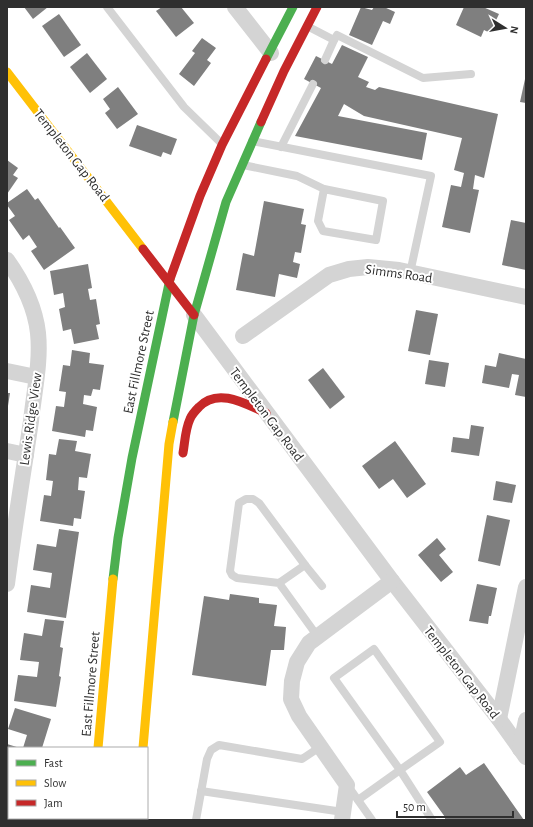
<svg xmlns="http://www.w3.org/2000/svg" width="533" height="827" font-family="'Alegreya Sans',sans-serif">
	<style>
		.building { fill: #7f7f7f }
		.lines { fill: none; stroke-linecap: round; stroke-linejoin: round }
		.lane { stroke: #d4d4d4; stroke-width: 8 }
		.street { stroke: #d4d4d4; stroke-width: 16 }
		.fast { stroke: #4caf50; stroke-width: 9 }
		.slow { stroke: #ffc107; stroke-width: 9 }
		.jam { stroke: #c62828; stroke-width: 9 }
		.labels { text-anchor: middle; stroke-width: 4; stroke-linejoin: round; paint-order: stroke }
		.street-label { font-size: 14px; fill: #2f2f2f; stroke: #fff }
	</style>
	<rect width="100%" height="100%" fill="#fff"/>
	<g class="building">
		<path d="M 24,7 L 48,7 L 33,19 Z"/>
		<path d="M 162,7 L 181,7 L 194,23 L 176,37 L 156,11 Z"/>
		<path d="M 361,7 L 372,10 L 374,7 L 384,7 L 395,12 L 390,24 L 383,21 L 372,45 L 349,35 Z"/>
		<path d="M 464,7 L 483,7 L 499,14 L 490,33 L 484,30 L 481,37 L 456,25 Z"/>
		<path d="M 59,14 L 81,45 L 64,57 L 42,26 Z"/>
		<path d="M 202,38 L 216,48 L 207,60 L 211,63 L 194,86 L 179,74 L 195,53 L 192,51 Z"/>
		<path d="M 342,45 L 368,57 L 358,77 L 369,82 L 366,87 L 375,90 L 379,87 L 498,114 L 484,178 L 475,175 L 473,189 L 479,190 L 470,233 L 442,227 L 451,185 L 461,187 L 464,173 L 454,170 L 462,138 L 364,116 L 344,104 L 338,116 L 427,133 L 422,160 L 295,136 L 321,88 L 304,79 L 316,56 L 332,64 Z"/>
		<path d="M 87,53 L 107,79 L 90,93 L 70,67 Z"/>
		<path d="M 525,79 L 526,79 L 526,103 L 520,102 Z"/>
		<path d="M 118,87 L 138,114 L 117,129 L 105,113 L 110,109 L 103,99 Z"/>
		<path d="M 137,125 L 177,139 L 171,155 L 163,152 L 161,157 L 129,146 Z"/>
		<path d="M 7,160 L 18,168 L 13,175 L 18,178 L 7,194 Z"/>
		<path d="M 27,189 L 35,200 L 38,198 L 59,228 L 60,227 L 75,248 L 44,270 L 31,251 L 37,247 L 29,235 L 23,240 L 9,220 L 15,216 L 7,205 L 7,203 Z"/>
		<path d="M 264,201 L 304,209 L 301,224 L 306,225 L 301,253 L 295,252 L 293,262 L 300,264 L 297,278 L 279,274 L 275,297 L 236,290 L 243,253 L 254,256 Z"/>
		<path d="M 511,220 L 526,223 L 526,270 L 502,265 Z"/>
		<path d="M 88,264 L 92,288 L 88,289 L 90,300 L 96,299 L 100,324 L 96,325 L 99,339 L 74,344 L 71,329 L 63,331 L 59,309 L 65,307 L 63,293 L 54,295 L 50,271 Z"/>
		<path d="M 416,310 L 438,314 L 430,355 L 408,351 Z"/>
		<path d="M 72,350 L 90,353 L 89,363 L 104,365 L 100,390 L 93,389 L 91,396 L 84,395 L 83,404 L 97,407 L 93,431 L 86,430 L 85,437 L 52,431 L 56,406 L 64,407 L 66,392 L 59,391 L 63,365 L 70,366 Z"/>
		<path d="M 499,353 L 526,359 L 526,397 L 515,395 L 519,375 L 512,374 L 509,388 L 482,383 L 485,365 L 496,367 Z"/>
		<path d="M 429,360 L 449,363 L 445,387 L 425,384 Z"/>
		<path d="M 323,368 L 345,397 L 330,409 L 308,380 Z"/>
		<path d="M 7,393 L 10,393 L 8,406 L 7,406 Z"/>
		<path d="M 471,425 L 484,427 L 479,456 L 451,452 L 453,437 L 469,439 Z"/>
		<path d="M 59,439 L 77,441 L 75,451 L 91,454 L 87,478 L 79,477 L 78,490 L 85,491 L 81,519 L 74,518 L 73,526 L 40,521 L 44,495 L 51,496 L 53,481 L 46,480 L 49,454 L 56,455 Z"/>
		<path d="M 395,441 L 426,484 L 407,498 L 393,479 L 379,489 L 362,466 Z"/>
		<path d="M 496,481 L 516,485 L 512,503 L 493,500 Z"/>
		<path d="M 487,515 L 510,520 L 500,566 L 478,561 Z"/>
		<path d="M 59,529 L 79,532 L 66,618 L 27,612 L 31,585 L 50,588 L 52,573 L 33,570 L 37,544 L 56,547 Z"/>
		<path d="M 437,538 L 446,549 L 439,555 L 453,572 L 441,582 L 418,555 Z"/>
		<path d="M 477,584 L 497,588 L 491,616 L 489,616 L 488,624 L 469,621 Z"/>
		<path d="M 230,594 L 259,598 L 259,603 L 277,605 L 274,626 L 286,627 L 284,650 L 271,650 L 266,686 L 192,675 L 204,596 L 229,600 Z"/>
		<path d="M 45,619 L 64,621 L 60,647 L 63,648 L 59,676 L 61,677 L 56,707 L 14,701 L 18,675 L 37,677 L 39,662 L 20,660 L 24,633 L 42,636 Z"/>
		<path d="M 15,708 L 51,719 L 42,748 L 23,748 L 27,735 L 8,729 Z"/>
		<path d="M 7,744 L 20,748 L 9,748 L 9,768 L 7,767 Z"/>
		<path d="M 484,763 L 524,820 L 445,820 L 445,817 L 427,792 L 460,767 L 466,775 Z"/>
		<path d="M 7,793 L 9,795 L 10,818 L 8,820 L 7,820 Z"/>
	</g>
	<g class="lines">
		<g class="lane">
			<path d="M 107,7 L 184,107 L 222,144"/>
			<path d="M 307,26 L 334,40 L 325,60"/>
			<path d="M 334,40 L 337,35 L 423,78 L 471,74"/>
			<path d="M 252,141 L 431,176 L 410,273"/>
			<path d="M 281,147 L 313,84"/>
			<path d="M 243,165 L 297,176 L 324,189 L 383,201 L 376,240 L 323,231 L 318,221 L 324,189"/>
			<path d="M 305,565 L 322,586"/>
			<path d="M 279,583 L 237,578 L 232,575 L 230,571 L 239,503 L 246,499 L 253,499 L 259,503 L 305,565 L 279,583 L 318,637"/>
			<path d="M 348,786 L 372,820"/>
			<path d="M 201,791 L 343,812"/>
			<path d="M 358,800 L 400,770 L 334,678 L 374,649 L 440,742 L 400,770 L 432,820"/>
			<path d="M 196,820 L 207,759 L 211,750 L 219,745 L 302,759 L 320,747"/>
		</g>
		<g class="street">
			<path d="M 235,7 L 271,53"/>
			<path d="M 7,260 C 22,281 35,306 38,333 C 41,362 34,392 31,421 C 23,475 14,529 7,584"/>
			<path d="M 194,315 L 392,581 L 499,719 L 526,757"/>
			<path d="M 243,336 L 329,275 L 349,269 L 368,267 L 399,270 L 526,297"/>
			<path d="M 7,371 L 36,377"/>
			<path d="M 7,451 L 26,455"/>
			<path d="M 499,719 L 526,587"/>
			<path d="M 520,749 L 526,720"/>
			<path d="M 342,820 L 347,785 L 299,716 L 291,699 L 292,681 L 297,662 L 309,643 L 392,581"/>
		</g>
		<g class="fast">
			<path d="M 266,59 L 293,7"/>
			<path d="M 173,422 L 194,315 L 226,202 L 261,122"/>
			<path d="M 113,579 L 118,538 L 132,458 L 170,279"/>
		</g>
		<g class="slow">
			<path d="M 7,72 L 143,249"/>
			<path d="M 98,748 L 113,579"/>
			<path d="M 143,748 L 169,444 L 173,422"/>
			<path d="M 134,820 L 135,818"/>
		</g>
		<g class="jam">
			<path d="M 261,122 L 284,71 L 317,7"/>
			<path d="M 143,249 L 194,315"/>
			<path d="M 170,279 L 200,196 L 222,145 L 266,59"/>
			<path d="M 183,453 C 185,442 185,430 190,419 C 192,414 196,410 199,407 C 218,387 246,404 266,413"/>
			<path d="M 89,818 L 89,820"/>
		</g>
	</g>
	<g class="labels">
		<g class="street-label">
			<text transform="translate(72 155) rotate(52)" y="5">Templeton Gap Road</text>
			<text transform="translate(399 273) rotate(8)" y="5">Simms Road</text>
			<text transform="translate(138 362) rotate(-78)" y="5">East Fillmore Street</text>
			<text transform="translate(267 414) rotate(53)" y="5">Templeton Gap Road</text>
			<text transform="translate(30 419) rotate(-82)" y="5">Lewis Ridge View</text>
			<text transform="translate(462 672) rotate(52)" y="5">Templeton Gap Road</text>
			<text transform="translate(90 684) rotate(-85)" y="5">East Fillmore Street</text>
		</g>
	</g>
	<rect width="533" height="827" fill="none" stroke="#2f2f2f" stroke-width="16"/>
	<rect x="8" y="747" width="140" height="72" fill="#ffffff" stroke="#acacac"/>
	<rect x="16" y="760" width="20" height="6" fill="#4caf50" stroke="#acacac"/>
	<text x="44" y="767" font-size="12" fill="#2f2f2f">Fast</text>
	<rect x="16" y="780" width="20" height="6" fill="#ffc107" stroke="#acacac"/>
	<text x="44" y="787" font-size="12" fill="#2f2f2f">Slow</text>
	<rect x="16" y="800" width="20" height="6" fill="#c62828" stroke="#acacac"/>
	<text x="44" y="807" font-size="12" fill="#2f2f2f">Jam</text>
	<g transform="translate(505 28) rotate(101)" stroke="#ffffff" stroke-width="3" paint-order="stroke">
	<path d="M0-3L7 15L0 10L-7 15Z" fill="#2f2f2f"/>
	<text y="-6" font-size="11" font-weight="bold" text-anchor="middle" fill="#2f2f2f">N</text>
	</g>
	<path d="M397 811v6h116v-6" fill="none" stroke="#2f2f2f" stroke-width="2"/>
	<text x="403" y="811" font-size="12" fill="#2f2f2f" stroke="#ffffff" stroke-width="3" paint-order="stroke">50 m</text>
</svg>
